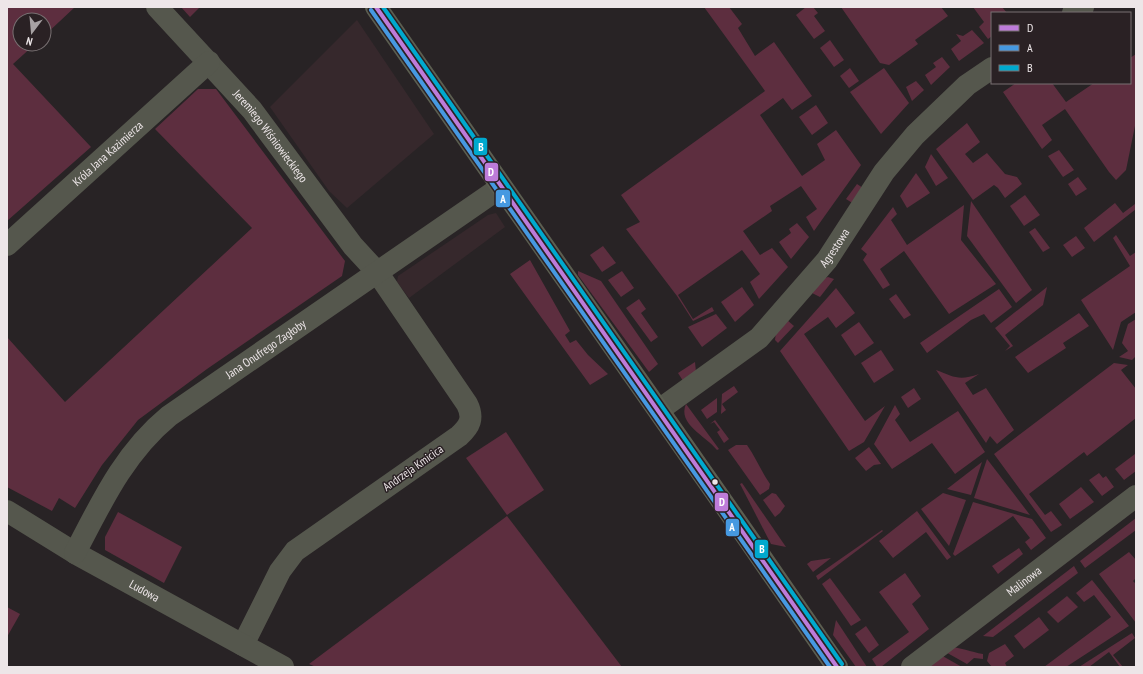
<svg xmlns="http://www.w3.org/2000/svg" width="1143" height="674" font-family="'PT Sans Narrow',sans-serif">
	<style>
		.built { fill: #36282c }
		.green { fill: #5d2e3f }
		.lines { fill: none; stroke-linecap: round; stroke-linejoin: round }
		.minor { stroke: #55574d; stroke-width: 22 }
		.major { stroke: #5c5f51; stroke-width: 22 }
		.bus-1-casing { stroke: #2a2124; stroke-width: 7 }
		.bus-2-casing { stroke: #2a2124; stroke-width: 7 }
		.bus-3-casing { stroke: #2a2124; stroke-width: 7 }
		.bus-1 { stroke: #bd7bd9; stroke-width: 4 }
		.bus-2 { stroke: #4699e1; stroke-width: 4 }
		.bus-3 { stroke: #00a9ce; stroke-width: 4 }
		.bus-dot { fill: #ede6e8; stroke: #2a2124; stroke-width: 1.5 }
		.labels { text-anchor: middle; stroke-width: 3; stroke-linejoin: round; paint-order: stroke }
		.street-label { font-size: 12px; fill: #ede6e8; stroke: #2a2124 }
		.line-badge { stroke: #2a2124; stroke-width: 1.5 }
		.badge-label { font-size: 11px; text-anchor: middle; font-weight: bold; fill: #fff }
	</style>
	<rect width="100%" height="100%" fill="#282325"/>
	<g class="built">
		<path d="M 357,20 L 434,134 L 347,208 L 329,191 L 270,107 Z"/>
		<path d="M 496,213 L 505,227 L 409,298 L 397,282 L 398,276 L 488,215 Z"/>
	</g>
	<g class="green">
		<path d="M 7,7 L 75,7 L 44,36 L 44,20 L 20,20 L 20,44 L 35,44 L 13,64 L 91,147 L 7,221 Z"/>
		<path d="M 181,7 L 200,7 L 190,17 Z"/>
		<path d="M 704,7 L 729,7 L 742,24 L 738,28 L 755,56 L 774,42 L 812,96 L 792,110 L 783,98 L 760,115 L 802,176 L 825,160 L 817,144 L 836,130 L 861,165 L 814,231 L 806,217 L 817,209 L 801,186 L 770,206 L 772,211 L 743,231 L 760,255 L 772,248 L 788,267 L 759,299 L 750,282 L 760,274 L 742,250 L 678,295 L 693,319 L 712,307 L 714,311 L 693,321 L 677,296 L 626,229 L 640,222 L 621,195 L 765,91 Z"/>
		<path d="M 806,7 L 813,7 L 818,13 L 814,16 L 825,31 L 814,39 L 796,15 Z"/>
		<path d="M 841,7 L 941,7 L 948,16 L 915,40 L 918,44 L 889,65 L 880,63 Z"/>
		<path d="M 973,7 L 1002,7 L 1007,13 L 992,13 L 992,36 L 988,39 L 979,27 L 984,22 Z"/>
		<path d="M 972,30 L 984,43 L 959,61 L 951,49 L 961,41 L 956,34 L 963,36 Z"/>
		<path d="M 830,40 L 844,60 L 834,67 L 820,48 Z"/>
		<path d="M 1136,54 L 1136,121 L 1126,170 L 1116,180 L 1109,172 L 1065,109 L 1042,125 L 1052,140 L 1042,149 L 1003,92 L 1016,83 L 1052,83 L 1066,102 L 1094,83 L 1130,83 L 1130,58 Z"/>
		<path d="M 942,57 L 950,67 L 931,85 L 925,75 L 936,67 L 933,63 Z"/>
		<path d="M 850,68 L 859,81 L 849,88 L 840,76 Z"/>
		<path d="M 884,68 L 909,103 L 881,134 L 850,92 Z"/>
		<path d="M 916,81 L 924,90 L 912,101 L 906,87 Z"/>
		<path d="M 198,89 L 216,89 L 345,261 L 342,276 L 207,369 L 138,420 L 102,465 L 75,508 L 59,498 L 52,511 L 7,487 L 7,337 L 65,402 L 252,228 L 155,129 Z"/>
		<path d="M 816,105 L 828,123 L 812,135 L 799,117 Z"/>
		<path d="M 967,123 L 980,142 L 965,154 L 973,163 L 987,153 L 1005,174 L 1017,177 L 1022,184 L 1005,198 L 998,188 L 994,185 L 973,200 L 936,149 Z"/>
		<path d="M 1059,150 L 1074,170 L 1063,177 L 1048,156 Z"/>
		<path d="M 931,154 L 948,178 L 936,186 L 925,167 Z"/>
		<path d="M 916,173 L 930,193 L 907,208 L 900,196 Z"/>
		<path d="M 1078,177 L 1087,189 L 1076,196 L 1068,184 Z"/>
		<path d="M 857,184 L 866,190 L 854,204 L 846,199 Z"/>
		<path d="M 1025,195 L 1040,215 L 1024,226 L 1010,206 Z"/>
		<path d="M 971,201 L 1032,290 L 1016,303 L 967,236 Z"/>
		<path d="M 1115,203 L 1123,213 L 1135,204 L 1136,209 L 1094,242 L 1084,228 Z"/>
		<path d="M 964,205 L 961,240 L 996,284 L 949,314 L 904,251 L 880,269 L 890,285 L 883,289 L 863,260 L 867,254 L 861,249 L 893,207 L 897,214 L 891,220 L 907,245 Z"/>
		<path d="M 797,223 L 809,237 L 791,259 L 779,242 L 791,233 L 789,229 Z"/>
		<path d="M 1035,228 L 1050,248 L 1043,252 L 1029,232 Z"/>
		<path d="M 1116,235 L 1130,256 L 1136,252 L 1136,312 L 1121,322 L 1113,350 L 1081,300 L 1130,266 L 1113,238 Z"/>
		<path d="M 1076,236 L 1085,248 L 1072,257 L 1063,245 Z"/>
		<path d="M 603,246 L 616,263 L 602,272 L 590,255 Z"/>
		<path d="M 530,260 L 570,331 L 565,335 L 570,343 L 576,340 L 588,355 L 608,374 L 590,385 L 510,274 Z"/>
		<path d="M 578,271 L 601,281 L 658,364 L 649,372 L 578,275 Z"/>
		<path d="M 622,271 L 634,288 L 621,297 L 608,280 Z"/>
		<path d="M 828,277 L 834,279 L 820,297 L 810,292 L 819,280 Z"/>
		<path d="M 742,287 L 754,305 L 735,322 L 721,302 Z"/>
		<path d="M 1047,287 L 1043,305 L 1005,335 L 1013,346 L 1005,351 L 1010,346 L 995,328 Z"/>
		<path d="M 836,288 L 855,313 L 836,328 L 828,317 L 804,334 L 865,421 L 885,406 L 864,442 L 849,451 L 780,351 Z"/>
		<path d="M 999,289 L 1012,307 L 991,323 L 984,314 L 971,320 L 927,353 L 920,343 Z"/>
		<path d="M 896,294 L 911,315 L 904,319 L 889,299 Z"/>
		<path d="M 639,299 L 646,309 L 641,313 L 658,337 L 651,342 L 626,308 Z"/>
		<path d="M 1079,313 L 1089,326 L 1063,343 L 1066,348 L 1028,373 L 1015,357 Z"/>
		<path d="M 716,314 L 727,328 L 702,347 L 688,327 Z"/>
		<path d="M 1136,319 L 1136,356 L 1132,360 L 1119,357 L 1128,351 L 1122,343 L 1128,324 Z"/>
		<path d="M 787,320 L 794,326 L 778,343 L 775,340 L 776,332 Z"/>
		<path d="M 859,322 L 874,343 L 855,356 L 841,335 Z"/>
		<path d="M 881,350 L 894,370 L 874,383 L 861,363 Z"/>
		<path d="M 695,362 L 696,372 L 685,384 L 678,373 Z"/>
		<path d="M 1114,363 L 1128,365 L 1121,370 L 1136,389 L 1136,418 L 1087,456 L 1084,452 L 1029,494 L 1045,515 L 1051,511 L 1062,525 L 1051,532 L 994,454 Z"/>
		<path d="M 936,370 C 954,377 959,381 979,374 L 965,383 L 973,395 L 986,388 L 1014,430 L 997,444 L 990,436 L 986,443 Z"/>
		<path d="M 734,386 L 738,392 L 722,404 L 726,410 L 721,414 L 722,394 Z"/>
		<path d="M 914,388 L 921,399 L 908,408 L 901,397 Z"/>
		<path d="M 717,398 L 717,412 L 707,419 L 701,410 Z"/>
		<path d="M 686,404 L 719,449 L 717,450 C 706,436 677,424 686,404 Z"/>
		<path d="M 895,405 L 900,414 L 895,420 L 910,442 L 958,411 L 985,452 L 955,474 L 932,443 L 892,469 L 874,444 Z"/>
		<path d="M 715,420 L 729,439 L 724,443 L 717,432 L 720,430 L 714,422 L 710,424 Z"/>
		<path d="M 506,432 L 544,490 L 507,515 L 466,458 Z"/>
		<path d="M 736,445 L 747,445 C 756,458 761,471 770,484 L 769,489 L 760,495 L 728,450 Z"/>
		<path d="M 869,447 L 881,464 L 874,465 L 866,471 L 855,458 Z"/>
		<path d="M 1135,454 L 1136,471 L 1124,480 L 1115,469 Z"/>
		<path d="M 987,459 L 1030,515 L 974,498 Z"/>
		<path d="M 982,462 L 971,495 L 947,489 Z"/>
		<path d="M 1099,473 L 1103,478 L 1106,476 L 1114,487 L 1102,496 L 1089,480 Z"/>
		<path d="M 742,483 L 786,547 L 771,544 L 740,484 Z"/>
		<path d="M 1081,487 L 1094,502 L 1070,519 L 1059,504 Z"/>
		<path d="M 772,493 L 776,494 L 785,506 L 780,513 L 775,517 L 763,500 Z"/>
		<path d="M 943,493 L 966,500 L 949,546 L 921,509 Z"/>
		<path d="M 973,502 L 1032,519 L 1046,538 L 1031,550 L 1025,542 L 1030,538 L 1013,516 L 955,556 L 953,554 Z"/>
		<path d="M 917,511 L 951,557 L 947,560 L 926,532 L 893,558 L 879,541 Z"/>
		<path d="M 118,512 L 182,547 L 164,583 L 105,550 L 105,537 Z"/>
		<path d="M 507,516 L 622,667 L 316,667 L 309,664 Z"/>
		<path d="M 1136,518 L 1136,530 L 1085,568 L 1080,561 Z"/>
		<path d="M 882,530 L 883,531 L 818,580 L 816,576 Z"/>
		<path d="M 1019,548 L 1023,554 L 998,574 L 992,566 Z"/>
		<path d="M 1129,552 L 1136,560 L 1136,578 L 1133,581 L 1136,584 L 1136,623 L 1099,574 Z"/>
		<path d="M 831,558 L 813,572 L 807,564 L 811,561 Z"/>
		<path d="M 1074,566 L 1078,573 L 993,637 L 983,636 Z"/>
		<path d="M 905,573 L 921,596 L 912,604 L 929,629 L 881,667 L 877,667 L 872,659 L 909,632 L 879,592 Z"/>
		<path d="M 830,578 L 861,620 L 851,626 L 822,584 Z"/>
		<path d="M 1092,580 L 1129,626 L 1066,667 L 1044,667 L 1111,617 L 1094,595 L 1084,602 L 1076,593 Z"/>
		<path d="M 1067,596 L 1078,607 L 1058,623 L 1047,612 Z"/>
		<path d="M 7,607 L 20,614 L 7,637 Z"/>
		<path d="M 1039,617 L 1049,630 L 1024,649 L 1014,636 Z"/>
		<path d="M 836,620 L 867,667 L 856,667 L 833,635 Z"/>
		<path d="M 866,626 L 879,645 L 869,653 L 855,634 Z"/>
		<path d="M 1132,633 L 1135,638 L 1113,655 L 1123,667 L 1120,667 L 1109,652 L 1089,667 L 1079,667 Z"/>
		<path d="M 1005,644 L 1014,656 L 1005,663 L 1007,667 L 992,667 L 987,661 L 989,653 Z"/>
		<path d="M 948,647 C 960,647 971,652 983,654 L 983,659 L 974,658 L 967,664 L 942,650 Z"/>
		<path d="M 939,654 L 962,667 L 922,667 Z"/>
	</g>
	<g class="lines">
		<g class="minor">
			<path id="s1" d="M 157,7 L 252,110 L 353,246 L 377,272 L 467,404 C 474,418 470,426 459,436 L 295,551 L 280,571 L 243,645"/>
			<path d="M 1073,13 L 1083,7"/>
			<path id="s2" d="M 7,245 L 209,62"/>
			<path id="s3" d="M 659,410 L 759,338 L 827,260 L 884,172 L 915,135 L 967,85 L 992,68"/>
			<path id="s4" d="M 7,511 L 75,553 L 283,667"/>
			<path id="s5" d="M 75,553 C 101,503 124,453 169,416 L 501,187"/>
			<path id="s6" d="M 912,667 L 1136,496"/>
		</g>
		<path class="major" d="M 376,7 C 529,228 685,446 837,667"/>
		<defs>
			<path id="bus-1" d="M 376,7 L 837,667"/>
			<path id="bus-2" d="M 371,10 L 830,667"/>
			<path id="bus-3" d="M 383,7 L 842,664"/>
		</defs>
		<use href="#bus-1" class="bus-1-casing"/>
		<use href="#bus-2" class="bus-2-casing"/>
		<use href="#bus-3" class="bus-3-casing"/>
		<use href="#bus-1" class="bus-1"/>
		<use href="#bus-2" class="bus-2"/>
		<use href="#bus-3" class="bus-3"/>
	</g>
	<circle class="bus-dot" cx="715" cy="482" r="3.5"/>
	<g class="labels">
		<g class="street-label">
			<text dy="4" stroke="none"><textPath href="#s1" startOffset="172">Jeremiego Wiśniowieckiego</textPath></text>
			<text dy="4" stroke="none"><textPath href="#s2" startOffset="136">Króla Jana Kazimierza</textPath></text>
			<text dy="4" stroke="none"><textPath href="#s3" startOffset="241">Agrestowa</textPath></text>
			<text dy="4" stroke="none"><textPath href="#s5" startOffset="285">Jana Onufrego Zagłoby</textPath></text>
			<text transform="translate(413 468) rotate(-35)" y="4">Andrzeja Kmicica</text>
			<text dy="4" stroke="none"><textPath href="#s6" startOffset="141">Malinowa</textPath></text>
			<text dy="4" stroke="none"><textPath href="#s4" startOffset="159">Ludowa</textPath></text>
		</g>
	</g>
	<g class="line-badge">
		<rect x="473" y="137" width="15" height="19" rx="4" fill="#00a9ce"/>
		<rect x="484" y="162" width="15" height="20" rx="4" fill="#bd7bd9"/>
		<rect x="495" y="189" width="16" height="19" rx="4" fill="#4699e1"/>
		<rect x="714" y="492" width="15" height="20" rx="4" fill="#bd7bd9"/>
		<rect x="725" y="518" width="15" height="19" rx="4" fill="#4699e1"/>
		<rect x="754" y="539" width="15" height="20" rx="4" fill="#00a9ce"/>
	</g>
	<g class="badge-label">
		<text x="481" y="151">B</text>
		<text x="491" y="176">D</text>
		<text x="503" y="203">A</text>
		<text x="722" y="506">D</text>
		<text x="732" y="531">A</text>
		<text x="762" y="553">B</text>
	</g>
	<rect width="1143" height="674" fill="none" stroke="#ede6e8" stroke-width="16"/>
	<rect x="991" y="12" width="140" height="72" fill="#2a2124" stroke="#787072"/>
	<rect x="999" y="25" width="20" height="6" fill="#bd7bd9" stroke="#787072"/>
	<text x="1027" y="32" font-size="12" fill="#ede6e8">D</text>
	<rect x="999" y="45" width="20" height="6" fill="#4699e1" stroke="#787072"/>
	<text x="1027" y="52" font-size="12" fill="#ede6e8">A</text>
	<rect x="999" y="65" width="20" height="6" fill="#00a9ce" stroke="#787072"/>
	<text x="1027" y="72" font-size="12" fill="#ede6e8">B</text>
	<g transform="translate(32 32) rotate(196)"><circle r="19" fill="#2a2124" stroke="#787072"/>
	<path d="M0-3L7 15L0 10L-7 15Z" fill="#a8a2a4"/>
	<text y="-6" font-size="11" font-weight="bold" text-anchor="middle" fill="#ede6e8">N</text>
	</g>
</svg>
